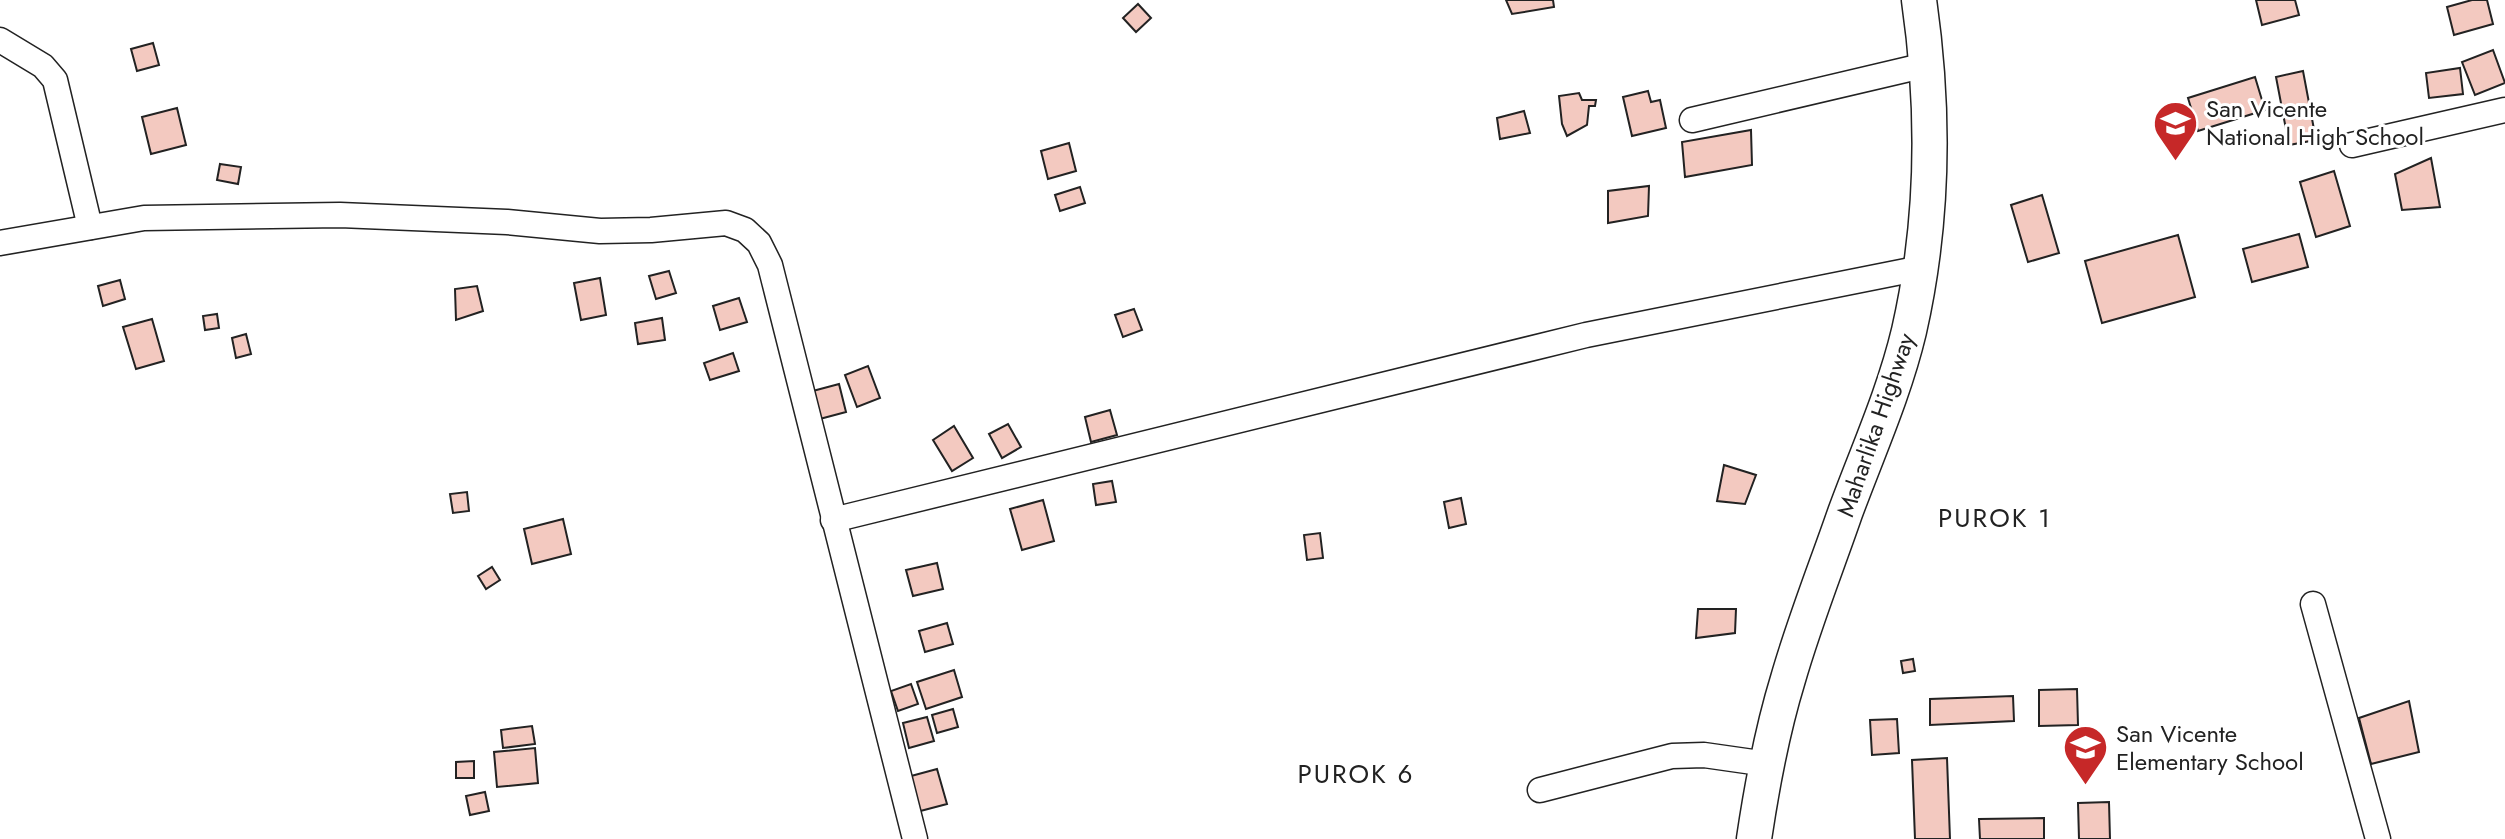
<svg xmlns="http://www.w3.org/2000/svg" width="2505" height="839" font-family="Jost,sans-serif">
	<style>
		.building { fill: #f3c9c0; stroke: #222; stroke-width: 2 }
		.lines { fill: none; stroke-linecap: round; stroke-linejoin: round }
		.minor-casing { stroke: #222; stroke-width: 27 }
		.highway-casing { stroke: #222; stroke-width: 37 }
		.minor { stroke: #fff; stroke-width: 24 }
		.highway { stroke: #fff; stroke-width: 34 }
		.labels { text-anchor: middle; stroke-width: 6; stroke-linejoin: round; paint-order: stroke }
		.poi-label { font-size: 24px; fill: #222; stroke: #fff; text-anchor: start }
		.street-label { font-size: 24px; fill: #222; stroke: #fff }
		.neighbourhood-label { font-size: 26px; letter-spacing: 2px; fill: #222; stroke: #fff }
	</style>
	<rect width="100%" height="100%" fill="#fff"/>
	<g class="building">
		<path d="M 1506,0 L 1553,0 L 1554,7 L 1512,14 Z"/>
		<path d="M 2256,0 L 2295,0 L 2299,15 L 2262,25 Z"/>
		<path d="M 2472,0 L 2487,0 L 2493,24 L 2454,35 L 2447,7 Z"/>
		<path d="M 1138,4 L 1151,18 L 1136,32 L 1123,18 Z"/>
		<path d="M 153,43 L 159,65 L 137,71 L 131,49 Z"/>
		<path d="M 2493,50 L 2505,83 L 2475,95 L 2462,62 Z"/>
		<path d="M 2460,68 L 2463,94 L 2429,98 L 2426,73 Z"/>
		<path d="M 2303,71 L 2316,140 L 2289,145 L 2276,77 Z"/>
		<path d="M 2255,77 L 2265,110 L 2198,131 L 2188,98 Z"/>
		<path d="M 1648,91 L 1651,102 L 1660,100 L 1666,128 L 1632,136 L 1623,97 Z"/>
		<path d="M 1579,93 L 1582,100 L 1596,100 L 1595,106 L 1589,106 L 1587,125 L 1567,136 L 1562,124 L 1559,96 Z"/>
		<path d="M 177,108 L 186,145 L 151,154 L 142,117 Z"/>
		<path d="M 1524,111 L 1530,133 L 1500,139 L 1497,118 Z"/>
		<path d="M 1751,130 L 1752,165 L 1685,177 L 1682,142 Z"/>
		<path d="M 1069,143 L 1076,171 L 1048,179 L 1041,151 Z"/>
		<path d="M 2431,158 L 2440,207 L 2402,210 L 2395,174 Z"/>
		<path d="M 220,164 L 241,167 L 238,184 L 217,180 Z"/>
		<path d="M 2334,171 L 2350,226 L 2316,237 L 2300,182 Z"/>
		<path d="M 1649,186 L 1648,216 L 1608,223 L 1608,191 Z"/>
		<path d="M 1080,187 L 1085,203 L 1060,211 L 1055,195 Z"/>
		<path d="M 2042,195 L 2059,253 L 2028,262 L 2011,205 Z"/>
		<path d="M 2299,234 L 2308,267 L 2252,282 L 2243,249 Z"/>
		<path d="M 2178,235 L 2195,297 L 2102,323 L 2085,261 Z"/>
		<path d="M 669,271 L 676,293 L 656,299 L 649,276 Z"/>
		<path d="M 600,278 L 606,315 L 581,320 L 574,283 Z"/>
		<path d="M 120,280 L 125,299 L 103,306 L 98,286 Z"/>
		<path d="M 477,286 L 483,311 L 456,320 L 455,289 Z"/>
		<path d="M 739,298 L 747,322 L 720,330 L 713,306 Z"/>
		<path d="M 1134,309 L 1142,330 L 1123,337 L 1115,315 Z"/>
		<path d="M 217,314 L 219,328 L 205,330 L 203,316 Z"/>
		<path d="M 662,318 L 665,340 L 638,344 L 635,323 Z"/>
		<path d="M 152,319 L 164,361 L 136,369 L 123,327 Z"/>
		<path d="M 246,334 L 251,354 L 236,358 L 232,338 Z"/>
		<path d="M 733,353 L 739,371 L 710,380 L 704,363 Z"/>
		<path d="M 868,366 L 880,398 L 857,407 L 845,375 Z"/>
		<path d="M 839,384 L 846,412 L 816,420 L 809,392 Z"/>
		<path d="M 1110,410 L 1117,435 L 1091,442 L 1085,417 Z"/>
		<path d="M 1008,424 L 1021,447 L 1002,458 L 989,434 Z"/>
		<path d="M 954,426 L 973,458 L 952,471 L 933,440 Z"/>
		<path d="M 1724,465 L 1756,475 L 1745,504 L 1717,501 Z"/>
		<path d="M 1112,481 L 1116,502 L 1096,505 L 1093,484 Z"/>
		<path d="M 467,492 L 469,511 L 453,513 L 450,494 Z"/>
		<path d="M 1461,498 L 1466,524 L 1449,528 L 1444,502 Z"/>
		<path d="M 1043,500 L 1054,541 L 1022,550 L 1010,509 Z"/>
		<path d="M 563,519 L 571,554 L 532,564 L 524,529 Z"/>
		<path d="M 1320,533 L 1323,558 L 1307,560 L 1304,535 Z"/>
		<path d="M 937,563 L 943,589 L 913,596 L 906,570 Z"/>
		<path d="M 492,567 L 500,580 L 486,589 L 478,576 Z"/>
		<path d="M 1698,609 L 1736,609 L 1735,633 L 1696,638 Z"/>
		<path d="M 947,623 L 953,644 L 925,652 L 919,631 Z"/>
		<path d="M 1913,659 L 1915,671 L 1903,673 L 1901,661 Z"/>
		<path d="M 954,670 L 962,697 L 926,709 L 917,682 Z"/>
		<path d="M 911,684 L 918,704 L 898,711 L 891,691 Z"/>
		<path d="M 2077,689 L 2078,725 L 2039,726 L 2039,690 Z"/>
		<path d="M 2013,696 L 2014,721 L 1930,725 L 1930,699 Z"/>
		<path d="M 2409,701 L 2419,752 L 2371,764 L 2359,718 Z"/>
		<path d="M 953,709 L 958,727 L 937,733 L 932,715 Z"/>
		<path d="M 927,717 L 934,741 L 909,748 L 903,723 Z"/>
		<path d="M 1897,719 L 1899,753 L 1872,755 L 1870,720 Z"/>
		<path d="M 532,726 L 535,744 L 503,748 L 501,730 Z"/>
		<path d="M 535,748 L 538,783 L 497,787 L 494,752 Z"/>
		<path d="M 1947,758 L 1950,839 L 1915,839 L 1912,760 Z"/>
		<path d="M 474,761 L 474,778 L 456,778 L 456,762 Z"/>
		<path d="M 937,769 L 947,804 L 909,814 L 900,779 Z"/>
		<path d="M 485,792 L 489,811 L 470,815 L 466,796 Z"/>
		<path d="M 2109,802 L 2110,839 L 2079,839 L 2078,803 Z"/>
		<path d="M 2044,818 L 2044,839 L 1980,839 L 1979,819 Z"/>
	</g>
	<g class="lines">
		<defs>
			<g id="minor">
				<path d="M 0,40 L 43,66 L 55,80 L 90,227"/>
				<path d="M 1692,120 L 1926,65"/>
				<path d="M 2352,145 L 2505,110"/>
				<path d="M 0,243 L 144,218 L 340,215 L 507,222 L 600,231 L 651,230 L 726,223 L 745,230 L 759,243 L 770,265 L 915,839"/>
				<path d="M 833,520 L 1586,335 L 1921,268"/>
				<path d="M 2313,604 L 2378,839"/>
				<path d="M 1540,790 L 1672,756 L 1704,755 L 1767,764"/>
			</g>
			<path id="highway" d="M 1754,839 C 1762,785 1772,731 1788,679 C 1804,623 1826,568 1845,513 C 1867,453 1894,394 1909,331 C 1934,221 1935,111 1919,0"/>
		</defs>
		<use href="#minor" class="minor-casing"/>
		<use href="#highway" class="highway-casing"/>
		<use href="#minor" class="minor"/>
		<use href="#highway" class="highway"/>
	</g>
	<defs>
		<symbol id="school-pin" viewBox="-11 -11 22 30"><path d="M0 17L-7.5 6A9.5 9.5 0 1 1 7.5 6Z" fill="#c62828" stroke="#fff"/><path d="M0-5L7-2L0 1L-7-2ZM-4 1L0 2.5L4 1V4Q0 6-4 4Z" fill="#fff"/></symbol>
	</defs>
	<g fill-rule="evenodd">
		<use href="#school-pin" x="2150" y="98" width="51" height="69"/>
		<use href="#school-pin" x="2060" y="722" width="51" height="69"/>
	</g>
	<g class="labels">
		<g class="poi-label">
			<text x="2206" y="117">San Vicente<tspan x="2206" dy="28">National High School</tspan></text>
			<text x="2116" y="742">San Vicente<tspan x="2116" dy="28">Elementary School</tspan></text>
		</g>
		<g class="street-label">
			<text transform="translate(1876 425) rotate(-71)" y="8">Maharlika Highway</text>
		</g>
		<g class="neighbourhood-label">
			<text x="1995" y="527">PUROK 1</text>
			<text x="1356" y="783">PUROK 6</text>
		</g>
	</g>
</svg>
